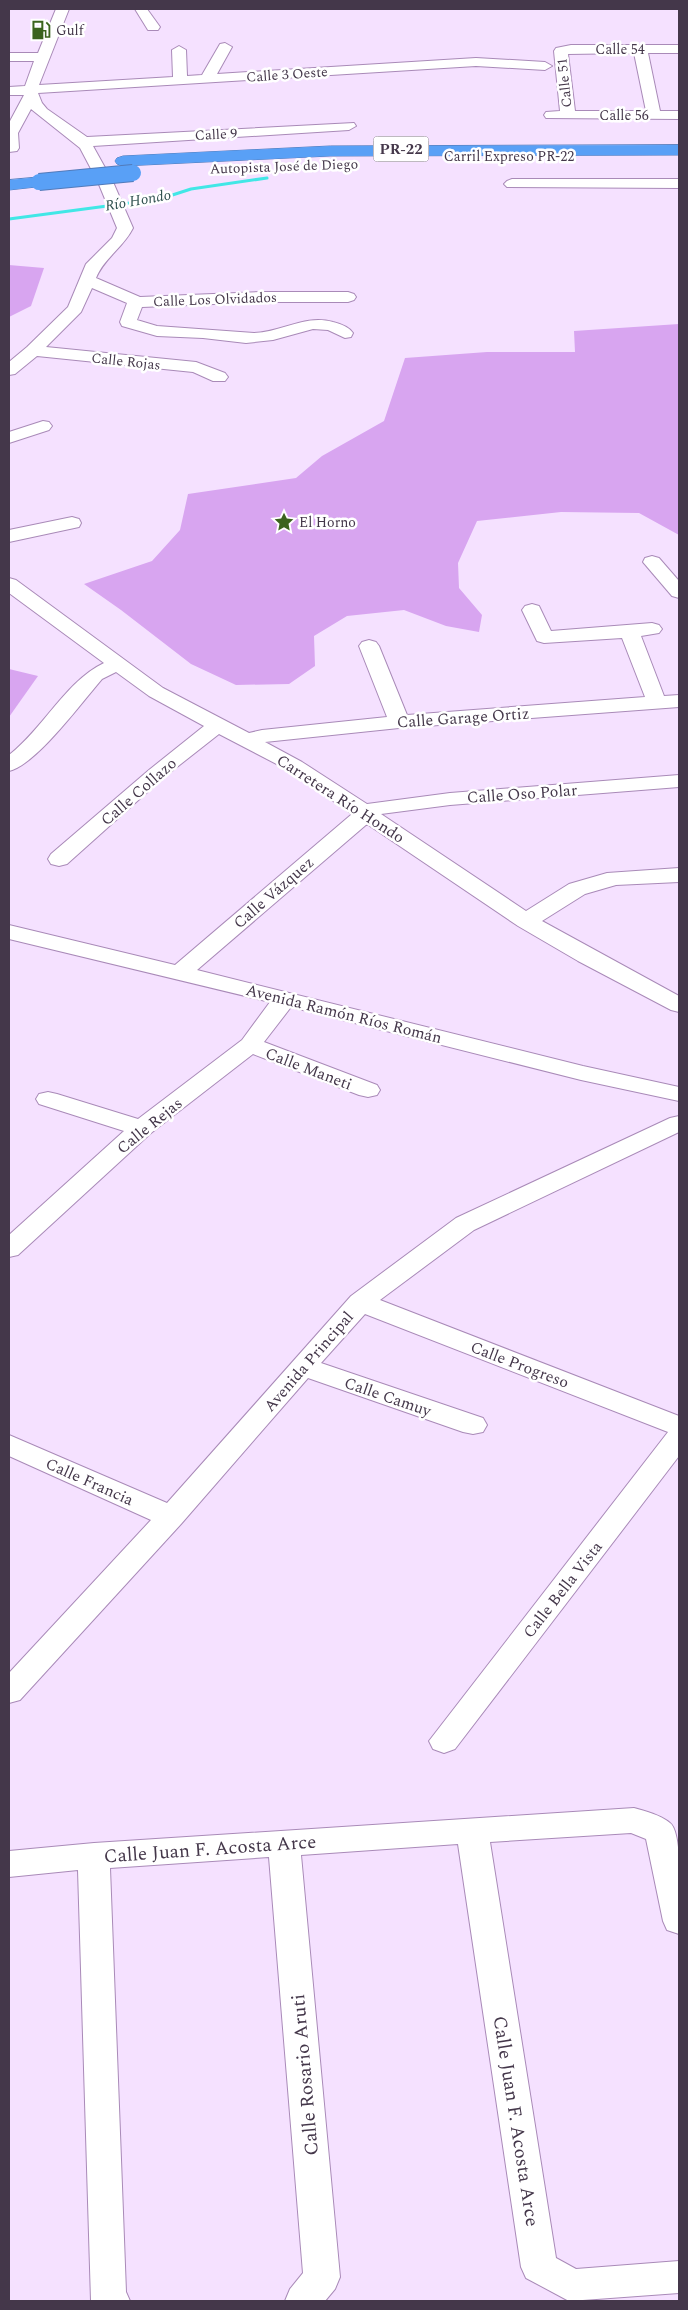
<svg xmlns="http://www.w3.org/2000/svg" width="688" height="2310" font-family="Spectral,serif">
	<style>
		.green { fill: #d8a5f0 }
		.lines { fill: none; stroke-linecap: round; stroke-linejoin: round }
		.stream { stroke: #41e7e6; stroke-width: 3 }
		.minor-casing { stroke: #a98ab8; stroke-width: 2 }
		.highway-casing { stroke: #527bba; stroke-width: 1 }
		.minor { fill: #fff; fill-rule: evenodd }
		.highway { fill: #59a0f6; fill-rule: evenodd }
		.highway-bridge-casing { stroke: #527bba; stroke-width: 18; stroke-linecap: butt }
		.highway-bridge { stroke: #59a0f6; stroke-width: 16 }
		.labels { text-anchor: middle; stroke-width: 5; stroke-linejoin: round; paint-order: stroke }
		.far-poi-label { font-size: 14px; fill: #44374a; stroke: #fff; text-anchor: start }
		.far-street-label { font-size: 14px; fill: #44374a; stroke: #fff }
		.shield { fill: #fff; stroke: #7c7380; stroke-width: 1 }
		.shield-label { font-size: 15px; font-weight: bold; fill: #44374a }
		.far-water-label { font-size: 15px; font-style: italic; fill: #2f504f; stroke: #fff }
		.street-label { font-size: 16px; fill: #44374a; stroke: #fff }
		.near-street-label { font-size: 19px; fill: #44374a; stroke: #fff }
	</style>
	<rect width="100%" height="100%" fill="#f5e1ff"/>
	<g class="green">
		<path d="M 9,265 L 44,268 L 31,306 L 9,317 Z"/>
		<path d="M 679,324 L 679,535 L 639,513 L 561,512 L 477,521 L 458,563 L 459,588 L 482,615 L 479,632 L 446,626 L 404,610 L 347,616 L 314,636 L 315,666 L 289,684 L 236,685 L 191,664 L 121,610 L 84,584 L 152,561 L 180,530 L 188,494 L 296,478 L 322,456 L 384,421 L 405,358 L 487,352 L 575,352 L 574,331 Z"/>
		<path d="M 9,669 L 38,676 L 9,717 Z"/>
	</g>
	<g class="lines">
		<path class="stream" d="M 9,219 L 160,199 L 191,189 L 267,178"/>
		<defs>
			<g id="minor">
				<path d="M 56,9 L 69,9 L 39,85 L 173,77 L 172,50 L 179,46 L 186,50 L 187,76 L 202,75 L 220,44 L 225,43 L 232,47 L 217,74 L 476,58 L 545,62 L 552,66 L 545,70 L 476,66 L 38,93 L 42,103 L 47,109 L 87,137 L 354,123 L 356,126 L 349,130 L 93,146 L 113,182 L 133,228 C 123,248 104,258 96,278 L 140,297 L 261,292 L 348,292 L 354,294 L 356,297 L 354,300 L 348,302 L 261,302 L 142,307 L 137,320 L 157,326 L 254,333 C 282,332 305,314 333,322 C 341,324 349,327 353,333 L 351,337 L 345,338 L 328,330 L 313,329 L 273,340 L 246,343 L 203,338 L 157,336 L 122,326 L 120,322 L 127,303 L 92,288 L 81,312 L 46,347 L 196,362 L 225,373 L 228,377 L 225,381 L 213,381 L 193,372 L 37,356 L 15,374 L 9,375 L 9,362 L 27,347 L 68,307 L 86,264 L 112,238 L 117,228 L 98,182 L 80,148 L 31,109 L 18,133 L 19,148 L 17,151 L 9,152 L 9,123 L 24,95 L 9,95 L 9,87 L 25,86 L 34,61 L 9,61 L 9,53 L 38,53 Z"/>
				<path d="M 135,9 L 147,9 L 160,27 L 158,30 L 148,30 Z"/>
				<path d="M 571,45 L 679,45 L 679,53 L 648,53 L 660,111 L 679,111 L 679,119 L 546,118 L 544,115 L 546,112 L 560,111 L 554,51 L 556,48 ZM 634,53 L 646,111 L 575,111 L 568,54 Z"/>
				<path d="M 512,179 L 679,179 L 679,188 L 507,187 L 504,184 L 507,181 Z"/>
				<path d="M 43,421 L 49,422 L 52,426 L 49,430 L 9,443 L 9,432 Z"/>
				<path d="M 72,517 L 79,519 L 81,523 L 79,527 L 9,542 L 9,530 Z"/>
				<path d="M 652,556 L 659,558 L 679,581 L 679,598 L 672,596 L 643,562 L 645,558 Z"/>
				<path d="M 9,578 L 16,580 L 163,688 L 249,733 L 262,730 L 387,717 L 359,646 L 362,642 L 369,640 L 376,642 L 379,646 L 407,715 L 645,697 L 622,638 L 544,643 L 537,641 L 522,610 L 525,606 L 532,604 L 539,606 L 551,631 L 652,623 L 659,625 L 662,629 L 659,633 L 641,636 L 664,696 L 679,695 L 679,707 L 399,728 L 265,742 L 302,762 L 367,804 L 450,793 L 679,775 L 679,787 L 450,805 L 381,814 L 526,911 L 569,884 L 607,873 L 679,868 L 679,882 L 616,885 L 585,894 L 542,921 L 679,996 L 679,1012 L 671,1010 L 578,961 L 518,926 L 367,824 L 197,970 L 583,1066 L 679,1087 L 679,1101 L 581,1080 L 291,1007 L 264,1042 L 377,1085 L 380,1090 L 377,1095 L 368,1097 L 359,1095 L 253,1054 L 151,1133 L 18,1255 L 9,1257 L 9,1235 L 124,1131 L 39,1104 L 36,1099 L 39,1094 L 48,1092 L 57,1094 L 138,1119 L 242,1040 L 270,1002 L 9,939 L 9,925 L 175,965 L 352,814 L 288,770 L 219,734 L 163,778 L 67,864 L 59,866 L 51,864 L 48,859 L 51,854 L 149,770 L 204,726 L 149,696 L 116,672 L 102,679 C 82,702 36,765 9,771 L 9,755 C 43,729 66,681 104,663 L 9,593 Z"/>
				<path d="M 679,1116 L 679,1132 L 474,1230 L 380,1300 L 679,1416 L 679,1456 L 455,1749 L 444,1753 L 433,1749 L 429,1741 L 668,1432 L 365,1314 L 321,1363 L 483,1418 L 487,1425 L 483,1432 L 473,1434 L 463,1432 L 308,1378 L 181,1524 L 20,1700 L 9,1703 L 9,1673 L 151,1520 L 9,1456 L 9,1435 L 167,1503 L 351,1296 L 456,1218 L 670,1118 Z"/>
				<path d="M 634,1808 C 645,1811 661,1815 670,1823 C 684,1833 679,1914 679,1934 L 667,1930 L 663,1921 L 646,1839 L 631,1833 L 490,1842 L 556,2258 L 576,2269 L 679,2261 L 679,2293 L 569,2301 L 526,2278 L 521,2267 L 458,1844 L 301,1855 L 340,2277 L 335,2289 L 325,2301 L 285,2301 L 290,2289 L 303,2273 L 269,1857 L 110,1868 L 126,2292 L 130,2301 L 91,2301 L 78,1870 L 9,1877 L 9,1851 L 94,1843 Z"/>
			</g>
			<g id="highway">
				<path d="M 679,145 L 679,155 L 330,156 L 123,166 L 117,164 L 115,161 L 117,158 L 123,156 L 330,146 Z"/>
				<path d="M 39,177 L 45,178 L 47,182 L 45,186 L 9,190 L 9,180 Z"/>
			</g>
		</defs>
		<use href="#minor" class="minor-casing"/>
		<use href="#highway" class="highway-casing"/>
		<use href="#minor" class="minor"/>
		<use href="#highway" class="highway"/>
		<defs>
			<path id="highway-bridge" d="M 39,182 L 133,173"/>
		</defs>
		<use href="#highway-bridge" class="highway-bridge-casing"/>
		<use href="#highway-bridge" class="highway-bridge"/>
	</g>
	<defs>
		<symbol id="fuel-bare" viewBox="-9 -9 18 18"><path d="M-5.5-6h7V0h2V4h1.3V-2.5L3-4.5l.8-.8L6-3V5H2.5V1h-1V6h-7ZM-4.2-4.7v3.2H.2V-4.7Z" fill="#3b631e" stroke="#fff" stroke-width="2.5" paint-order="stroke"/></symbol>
		<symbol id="sight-bare" viewBox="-9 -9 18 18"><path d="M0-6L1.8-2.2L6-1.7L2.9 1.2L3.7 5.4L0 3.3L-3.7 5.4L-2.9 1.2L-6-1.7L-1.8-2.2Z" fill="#3b631e" stroke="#fff" stroke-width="2.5" paint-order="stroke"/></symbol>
	</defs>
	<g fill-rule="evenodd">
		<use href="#fuel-bare" x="27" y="16" width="28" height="28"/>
		<use href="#sight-bare" x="270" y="508" width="28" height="28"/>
	</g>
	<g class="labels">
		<g class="far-poi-label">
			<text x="56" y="35">Gulf</text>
			<text x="299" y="527">El Horno</text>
		</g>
		<g class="far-street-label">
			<text x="620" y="54">Calle 54</text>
			<text transform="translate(287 74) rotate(-4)" y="5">Calle 3 Oeste</text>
			<text transform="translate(564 83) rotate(-96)" y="5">Calle 51</text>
			<text x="624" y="120">Calle 56</text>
			<text transform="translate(216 134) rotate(-3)" y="5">Calle 9</text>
			<text x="509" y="161">Carril Expreso PR-22</text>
			<text transform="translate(284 166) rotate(-2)" y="5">Autopista José de Diego</text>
			<text transform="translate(215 299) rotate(-2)" y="5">Calle Los Olvidados</text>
			<text transform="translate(126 361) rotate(6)" y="5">Calle Rojas</text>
		</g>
		<rect class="shield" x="373.5" y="136.5" width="55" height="25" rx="4"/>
		<g class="shield-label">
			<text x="401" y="154">PR-22</text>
		</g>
		<g class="far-water-label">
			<text transform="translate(138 200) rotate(-10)" y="5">Río Hondo</text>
		</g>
		<g class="street-label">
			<text transform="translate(463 717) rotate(-4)" y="6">Calle Garage Ortiz</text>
			<text transform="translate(138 791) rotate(-41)" y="6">Calle Collazo</text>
			<text transform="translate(522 793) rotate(-4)" y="6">Calle Oso Polar</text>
			<text transform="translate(341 798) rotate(33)" y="6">Carretera Río Hondo</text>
			<text transform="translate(273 892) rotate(-41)" y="6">Calle Vázquez</text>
			<text transform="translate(344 1013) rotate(14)" y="6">Avenida Ramón Ríos Román</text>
			<text transform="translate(309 1068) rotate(21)" y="6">Calle Maneti</text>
			<text transform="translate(149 1125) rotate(-39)" y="6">Calle Rejas</text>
			<text transform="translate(308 1361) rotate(-49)" y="6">Avenida Principal</text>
			<text transform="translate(520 1364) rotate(21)" y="6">Calle Progreso</text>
			<text transform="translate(388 1396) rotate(19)" y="6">Calle Camuy</text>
			<text transform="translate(90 1481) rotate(24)" y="6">Calle Francia</text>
			<text transform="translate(562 1589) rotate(-52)" y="6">Calle Bella Vista</text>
		</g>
		<g class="near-street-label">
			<text transform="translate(210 1848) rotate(-4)" y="7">Calle Juan F. Acosta Arce</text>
			<text transform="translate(304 2075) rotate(-95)" y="7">Calle Rosario Aruti</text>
			<text transform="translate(517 2121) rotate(81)" y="7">Calle Juan F. Acosta Arce</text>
		</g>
	</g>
	<rect width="688" height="2310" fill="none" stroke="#44374a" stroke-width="20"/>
</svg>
